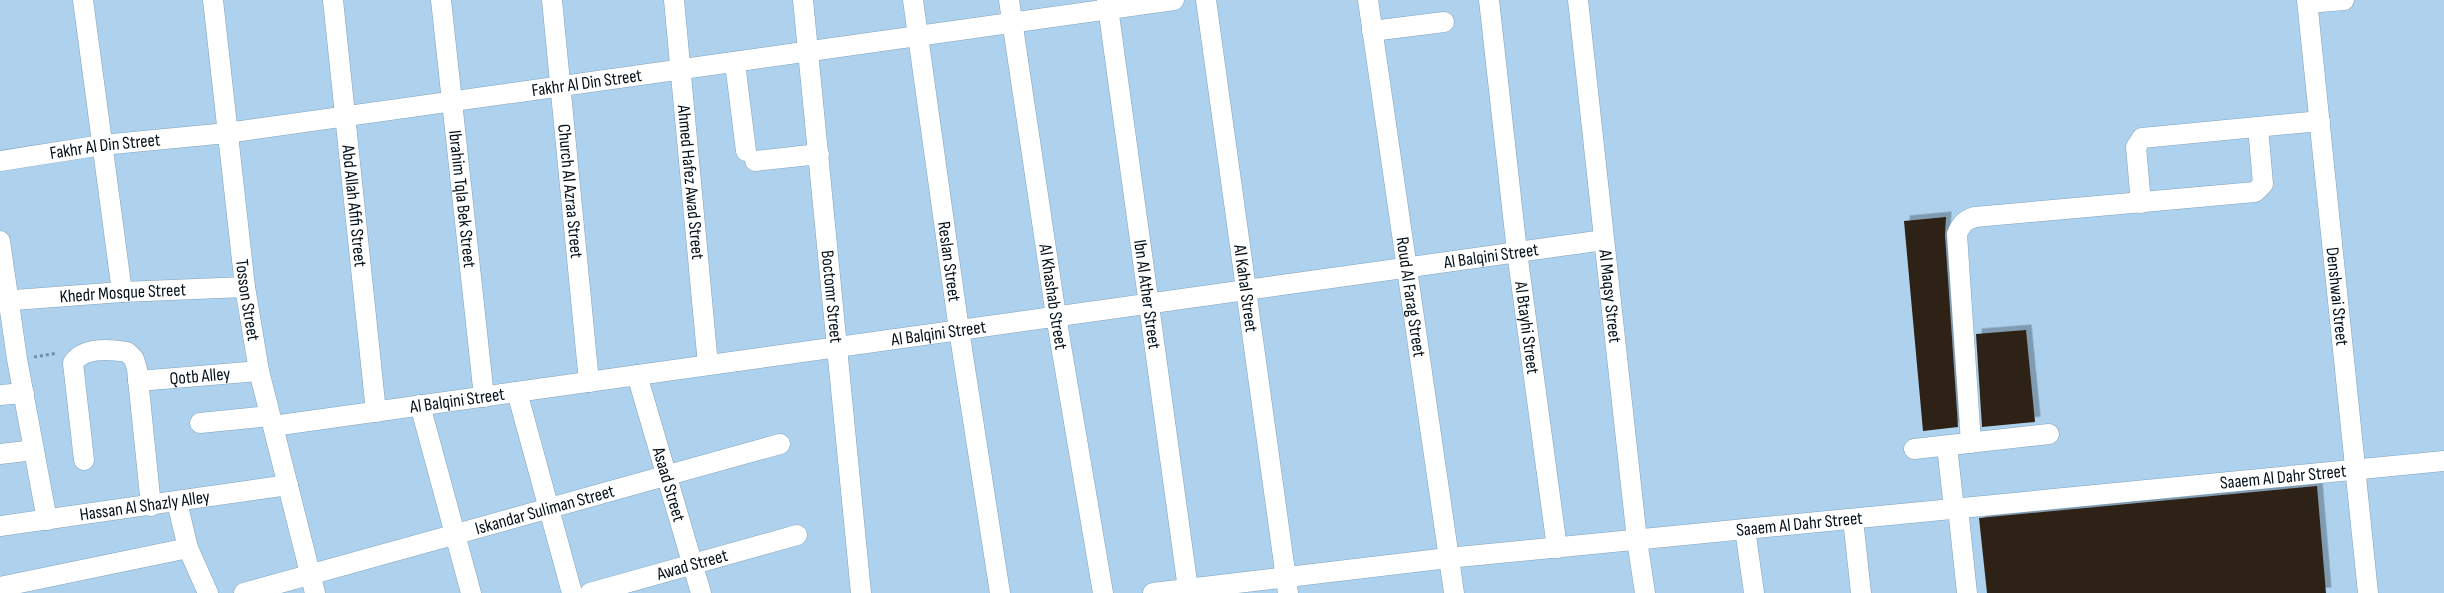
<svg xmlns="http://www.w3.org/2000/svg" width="2444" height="593" font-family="'Sofia Sans Condensed',sans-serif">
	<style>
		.building { fill: #2f2012; filter: url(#shadow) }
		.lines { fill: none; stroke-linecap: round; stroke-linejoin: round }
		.minor-casing { stroke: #7fa2bc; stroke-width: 21 }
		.path { stroke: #738ea4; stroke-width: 3; stroke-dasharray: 3 3; stroke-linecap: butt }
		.minor { stroke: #fff; stroke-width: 20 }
		.labels { text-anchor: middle; stroke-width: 6; stroke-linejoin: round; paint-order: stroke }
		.street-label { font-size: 18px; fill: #041019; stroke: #bbdffb }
	</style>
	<defs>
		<filter id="shadow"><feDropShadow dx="5.5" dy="-5.5" stdDeviation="0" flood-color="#0004"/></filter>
	</defs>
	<rect width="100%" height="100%" fill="#aed2ee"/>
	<g class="building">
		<path d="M 1946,217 L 1945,235 L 1958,427 L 1923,431 L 1904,221 Z"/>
		<path d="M 2026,330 L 2035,422 L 1982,427 L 1976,334 Z"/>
		<path d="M 2317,486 L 2326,593 L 1987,593 L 1979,518 Z"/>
	</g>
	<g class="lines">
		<defs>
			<g id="minor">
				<path d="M 83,0 L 122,292"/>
				<path id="s1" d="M 213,0 L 245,287 L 259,371 L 315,593"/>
				<path id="s2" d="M 333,0 L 376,412"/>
				<path id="s3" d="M 441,0 L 484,397"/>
				<path id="s4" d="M 552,0 L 589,382"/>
				<path id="s5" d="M 674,0 L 708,365"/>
				<path id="s6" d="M 803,0 L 861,593"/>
				<path id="s7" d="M 913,0 L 959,330 L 1000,593"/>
				<path id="s8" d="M 1009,0 L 1056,316 L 1103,593"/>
				<path id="s9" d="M 1107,0 L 1188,589"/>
				<path id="s10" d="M 1206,0 L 1288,593"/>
				<path id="s11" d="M 1368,0 L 1454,593"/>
				<path id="s12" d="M 1489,0 L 1517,252 L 1557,548"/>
				<path id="s13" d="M 1578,0 L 1637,540 L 1645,593"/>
				<path id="s14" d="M 2307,0 L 2368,593"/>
				<path d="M 2308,3 L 2344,0"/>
				<path d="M 1372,31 L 1444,22"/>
				<path d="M 735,63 L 746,151"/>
				<path id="s15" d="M 0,161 L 102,145 L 227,133 L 1174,0"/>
				<path d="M 755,161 L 819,154"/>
				<path d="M 2141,203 L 2136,147 L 2142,138 L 2320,121"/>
				<path d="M 0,241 L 17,359 L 47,520"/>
				<path id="s16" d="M 0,301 L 122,292 L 245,287"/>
				<path id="s17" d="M 637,375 L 701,593"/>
				<path id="s18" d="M 138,381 L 259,371"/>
				<path d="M 517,392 L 572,593"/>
				<path d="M 0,395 L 24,393"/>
				<path d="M 420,405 L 471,593"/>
				<path d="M 200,423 L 270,416"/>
				<path id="s19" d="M 273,426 L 1604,240"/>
				<path d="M 1971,443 L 1957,234 C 1961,225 1964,220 1975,217 L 2255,192 L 2263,184 L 2258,127"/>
				<path d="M 1947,446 L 1954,509"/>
				<path d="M 1914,449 L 2049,434"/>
				<path d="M 0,454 L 34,450"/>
				<path d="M 84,460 L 73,363 C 83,347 109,349 127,352 L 134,359 L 137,369 L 151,506"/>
				<path d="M 177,502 L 188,548 L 208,593"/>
				<path d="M 1958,508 L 1967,593"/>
				<path d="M 1853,519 L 1861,593"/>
				<path id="s20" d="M 0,526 L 288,485"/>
				<path d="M 1745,529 L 1754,593"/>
				<path d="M 0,587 L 188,548"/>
				<path id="s21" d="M 244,593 L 780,444"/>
				<path id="s22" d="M 590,593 L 797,535"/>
				<path id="s23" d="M 1153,593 L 1448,558 L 2444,461"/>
			</g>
		</defs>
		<use href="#minor" class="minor-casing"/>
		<path class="path" d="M 34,357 L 57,353"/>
		<use href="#minor" class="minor"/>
	</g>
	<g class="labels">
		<g class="street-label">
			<text dy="6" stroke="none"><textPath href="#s15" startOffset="592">Fakhr Al Din Street</textPath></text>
			<text dy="6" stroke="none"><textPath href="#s15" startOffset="106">Fakhr Al Din Street</textPath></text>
			<text dy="6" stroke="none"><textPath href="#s5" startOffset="183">Ahmed Hafez Awad Street</textPath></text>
			<text dy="6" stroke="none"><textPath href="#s4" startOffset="192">Church Al Azraa Street</textPath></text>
			<text dy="6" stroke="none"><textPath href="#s3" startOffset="200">Ibrahim Tqla Bek Street</textPath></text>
			<text dy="6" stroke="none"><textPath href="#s2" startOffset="207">Abd Allah Afifi Street</textPath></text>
			<text dy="6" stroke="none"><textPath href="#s19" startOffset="1230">Al Balqini Street</textPath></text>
			<text dy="6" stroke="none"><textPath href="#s7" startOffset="264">Reslan Street</textPath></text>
			<text dy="6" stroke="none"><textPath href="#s10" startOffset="291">Al Kahal Street</textPath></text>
			<text dy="6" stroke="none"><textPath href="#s16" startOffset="123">Khedr Mosque Street</textPath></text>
			<text dy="6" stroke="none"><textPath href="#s9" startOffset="297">Ibn Al Ather Street</textPath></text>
			<text dy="6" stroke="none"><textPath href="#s6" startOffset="298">Boctomr Street</textPath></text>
			<text dy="6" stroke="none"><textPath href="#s14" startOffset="298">Denshwai Street</textPath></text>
			<text dy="6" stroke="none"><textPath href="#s8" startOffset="300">Al Khashab Street</textPath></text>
			<text dy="6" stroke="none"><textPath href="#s11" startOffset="300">Roud Al Farag Street</textPath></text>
			<text dy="6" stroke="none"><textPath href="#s13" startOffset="298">Al Maqsy Street</textPath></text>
			<text dy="6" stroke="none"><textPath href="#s1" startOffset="302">Tosson Street</textPath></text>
			<text dy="6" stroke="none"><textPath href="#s12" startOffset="330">Al Btayhi Street</textPath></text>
			<text dy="6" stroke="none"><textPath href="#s19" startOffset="672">Al Balqini Street</textPath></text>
			<text dy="6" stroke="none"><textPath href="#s18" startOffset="62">Qotb Alley</textPath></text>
			<text dy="6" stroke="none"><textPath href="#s19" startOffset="186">Al Balqini Street</textPath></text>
			<text dy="6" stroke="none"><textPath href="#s23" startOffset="1136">Saaem Al Dahr Street</textPath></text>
			<text dy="6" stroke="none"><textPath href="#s17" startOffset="114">Asaad Street</textPath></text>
			<text dy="6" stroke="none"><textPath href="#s20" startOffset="146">Hassan Al Shazly Alley</textPath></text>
			<text dy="6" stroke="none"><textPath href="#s21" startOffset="312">Iskandar Suliman Street</textPath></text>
			<text dy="6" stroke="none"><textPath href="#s23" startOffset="650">Saaem Al Dahr Street</textPath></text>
			<text dy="6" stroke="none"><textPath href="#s22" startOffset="106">Awad Street</textPath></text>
		</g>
	</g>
</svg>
